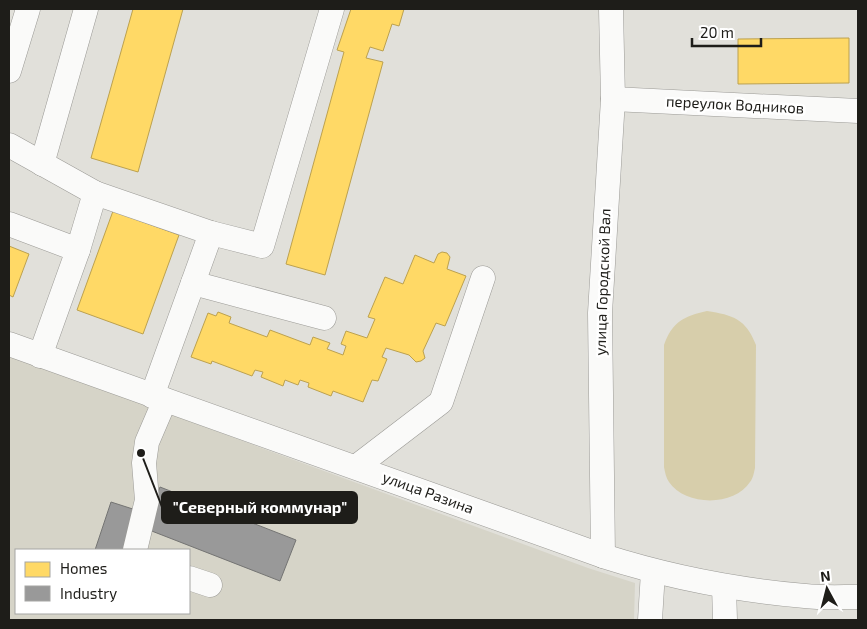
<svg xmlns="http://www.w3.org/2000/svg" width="867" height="629" font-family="'Exo 2',sans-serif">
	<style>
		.built { fill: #d6d4c8; fill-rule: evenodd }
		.green { fill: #d7ceab }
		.homes { fill: #ffd966; stroke: #bca14f }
		.industry { fill: #999; stroke: #747473 }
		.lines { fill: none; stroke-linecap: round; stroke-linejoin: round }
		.minor-casing { stroke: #9b9a96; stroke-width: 25 }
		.minor { stroke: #fafaf9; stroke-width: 24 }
		.labels { text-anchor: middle; stroke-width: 5; stroke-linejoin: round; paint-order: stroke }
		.street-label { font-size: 15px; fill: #1e1d19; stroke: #fff }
		.leader { fill: none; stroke: #1e1d19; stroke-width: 2 }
		.callout-dot { fill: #1e1d19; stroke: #fff; stroke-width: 2 }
		.callout { fill: #1e1d19; stroke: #1e1d19; stroke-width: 2 }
		.callout-label { font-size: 16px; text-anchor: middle; font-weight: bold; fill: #fff }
	</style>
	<rect width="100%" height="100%" fill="#e1e0da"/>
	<path class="built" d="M 9,355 L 588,568 L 635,583 L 634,620 L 9,620 ZM 16,550 L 189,550 L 189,613 L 16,613 Z"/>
	<path class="green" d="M 707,311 C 733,315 746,319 756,345 L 755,468 C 754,472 753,479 750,482 C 734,507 685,506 669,482 C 666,478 665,472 664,467 L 664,345 C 672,322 684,316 707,311 Z"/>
	<g class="homes">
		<path d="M 133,9 L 183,9 L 138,172 L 91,158 Z"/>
		<path d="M 351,9 L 404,9 L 399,26 L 392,24 L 383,51 L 370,47 L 366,58 L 383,62 L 325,275 L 286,264 L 344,52 L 337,50 Z"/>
		<path d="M 849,38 L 849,83 L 738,84 L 738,39 Z"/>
		<path d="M 113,211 L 179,235 L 143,334 L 77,310 Z"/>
		<path d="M 9,246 L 29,254 L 13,297 L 9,295 Z"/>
		<path d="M 442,252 L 447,253 L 450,257 L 447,269 L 466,276 L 445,326 L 436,323 L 423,351 L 425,358 L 421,361 L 416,362 L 409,355 L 386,348 L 382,357 L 387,359 L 378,381 L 372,380 L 363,402 L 333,391 L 331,396 L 308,387 L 309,383 L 300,380 L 298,385 L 285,380 L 283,386 L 261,377 L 263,372 L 255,370 L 252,376 L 212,361 L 211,364 L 191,357 L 208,313 L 216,316 L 218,312 L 231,317 L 229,323 L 267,337 L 270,330 L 310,345 L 313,337 L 330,343 L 327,349 L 343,355 L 346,346 L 341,344 L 346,331 L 367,338 L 375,319 L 368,317 L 385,277 L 403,284 L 415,255 L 434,263 L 438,254 Z"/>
	</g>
	<g class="industry">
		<path d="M 160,487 L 296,540 L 280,581 L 144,528 Z"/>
		<path d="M 111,502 L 139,511 L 126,550 L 95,550 Z"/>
	</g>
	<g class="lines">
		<defs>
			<g id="minor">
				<path d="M 9,71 L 28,9"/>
				<path d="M 613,99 L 858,111"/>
				<path d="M 9,145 L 95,193"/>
				<path d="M 42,164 L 86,9"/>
				<path d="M 9,224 L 78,250"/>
				<path d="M 193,283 L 324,318"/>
				<path d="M 9,344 L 603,556 C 669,577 736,590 805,596 C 822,598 841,597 858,597"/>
				<path d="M 40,356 L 78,250 L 95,193 L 211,233 L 262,246 L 332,9"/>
				<path d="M 152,396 L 211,233"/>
				<path d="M 356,467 L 441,402 L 483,278"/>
				<path d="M 135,550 L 147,500 L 144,463 L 147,442 L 165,400"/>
				<path d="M 603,556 L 600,313 L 613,99 L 611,9"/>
				<path d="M 189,578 L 210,585"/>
				<path d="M 724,586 L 725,620"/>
				<path d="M 650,620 L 653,572"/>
			</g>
		</defs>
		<use href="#minor" class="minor-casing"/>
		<use href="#minor" class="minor"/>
	</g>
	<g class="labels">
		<g class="street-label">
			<text transform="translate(735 105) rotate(3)" y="5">переулок Водников</text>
			<text transform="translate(603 282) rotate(-88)" y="5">улица Городской Вал</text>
			<text transform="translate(428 493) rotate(20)" y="5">улица Разина</text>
		</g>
	</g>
	<path class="leader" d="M141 453L162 507"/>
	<circle class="callout-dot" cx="141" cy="453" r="5"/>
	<rect class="callout" x="162" y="492" width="195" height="31" rx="5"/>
	<g class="callout-label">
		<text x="260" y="513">"Северный коммунар"</text>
	</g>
	<rect width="867" height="629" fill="none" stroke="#1e1d19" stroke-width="20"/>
	<rect x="15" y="549" width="175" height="65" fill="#ffffff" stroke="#a5a5a3"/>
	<rect x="25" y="562" width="25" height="15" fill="#ffd966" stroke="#a5a5a3"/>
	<text x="60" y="574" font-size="15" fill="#1e1d19">Homes</text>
	<rect x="25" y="586" width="25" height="15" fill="#999999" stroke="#a5a5a3"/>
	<text x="60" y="599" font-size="15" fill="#1e1d19">Industry</text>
	<g transform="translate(827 589) rotate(353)" stroke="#ffffff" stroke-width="4" paint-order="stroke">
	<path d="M0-4L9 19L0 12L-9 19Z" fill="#1e1d19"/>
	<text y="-8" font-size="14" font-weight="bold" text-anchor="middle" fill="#1e1d19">N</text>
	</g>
	<path d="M692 38v8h69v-8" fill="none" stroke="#1e1d19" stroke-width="2.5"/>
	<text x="700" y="38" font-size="15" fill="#1e1d19" stroke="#ffffff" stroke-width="4" paint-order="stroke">20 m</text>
</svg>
